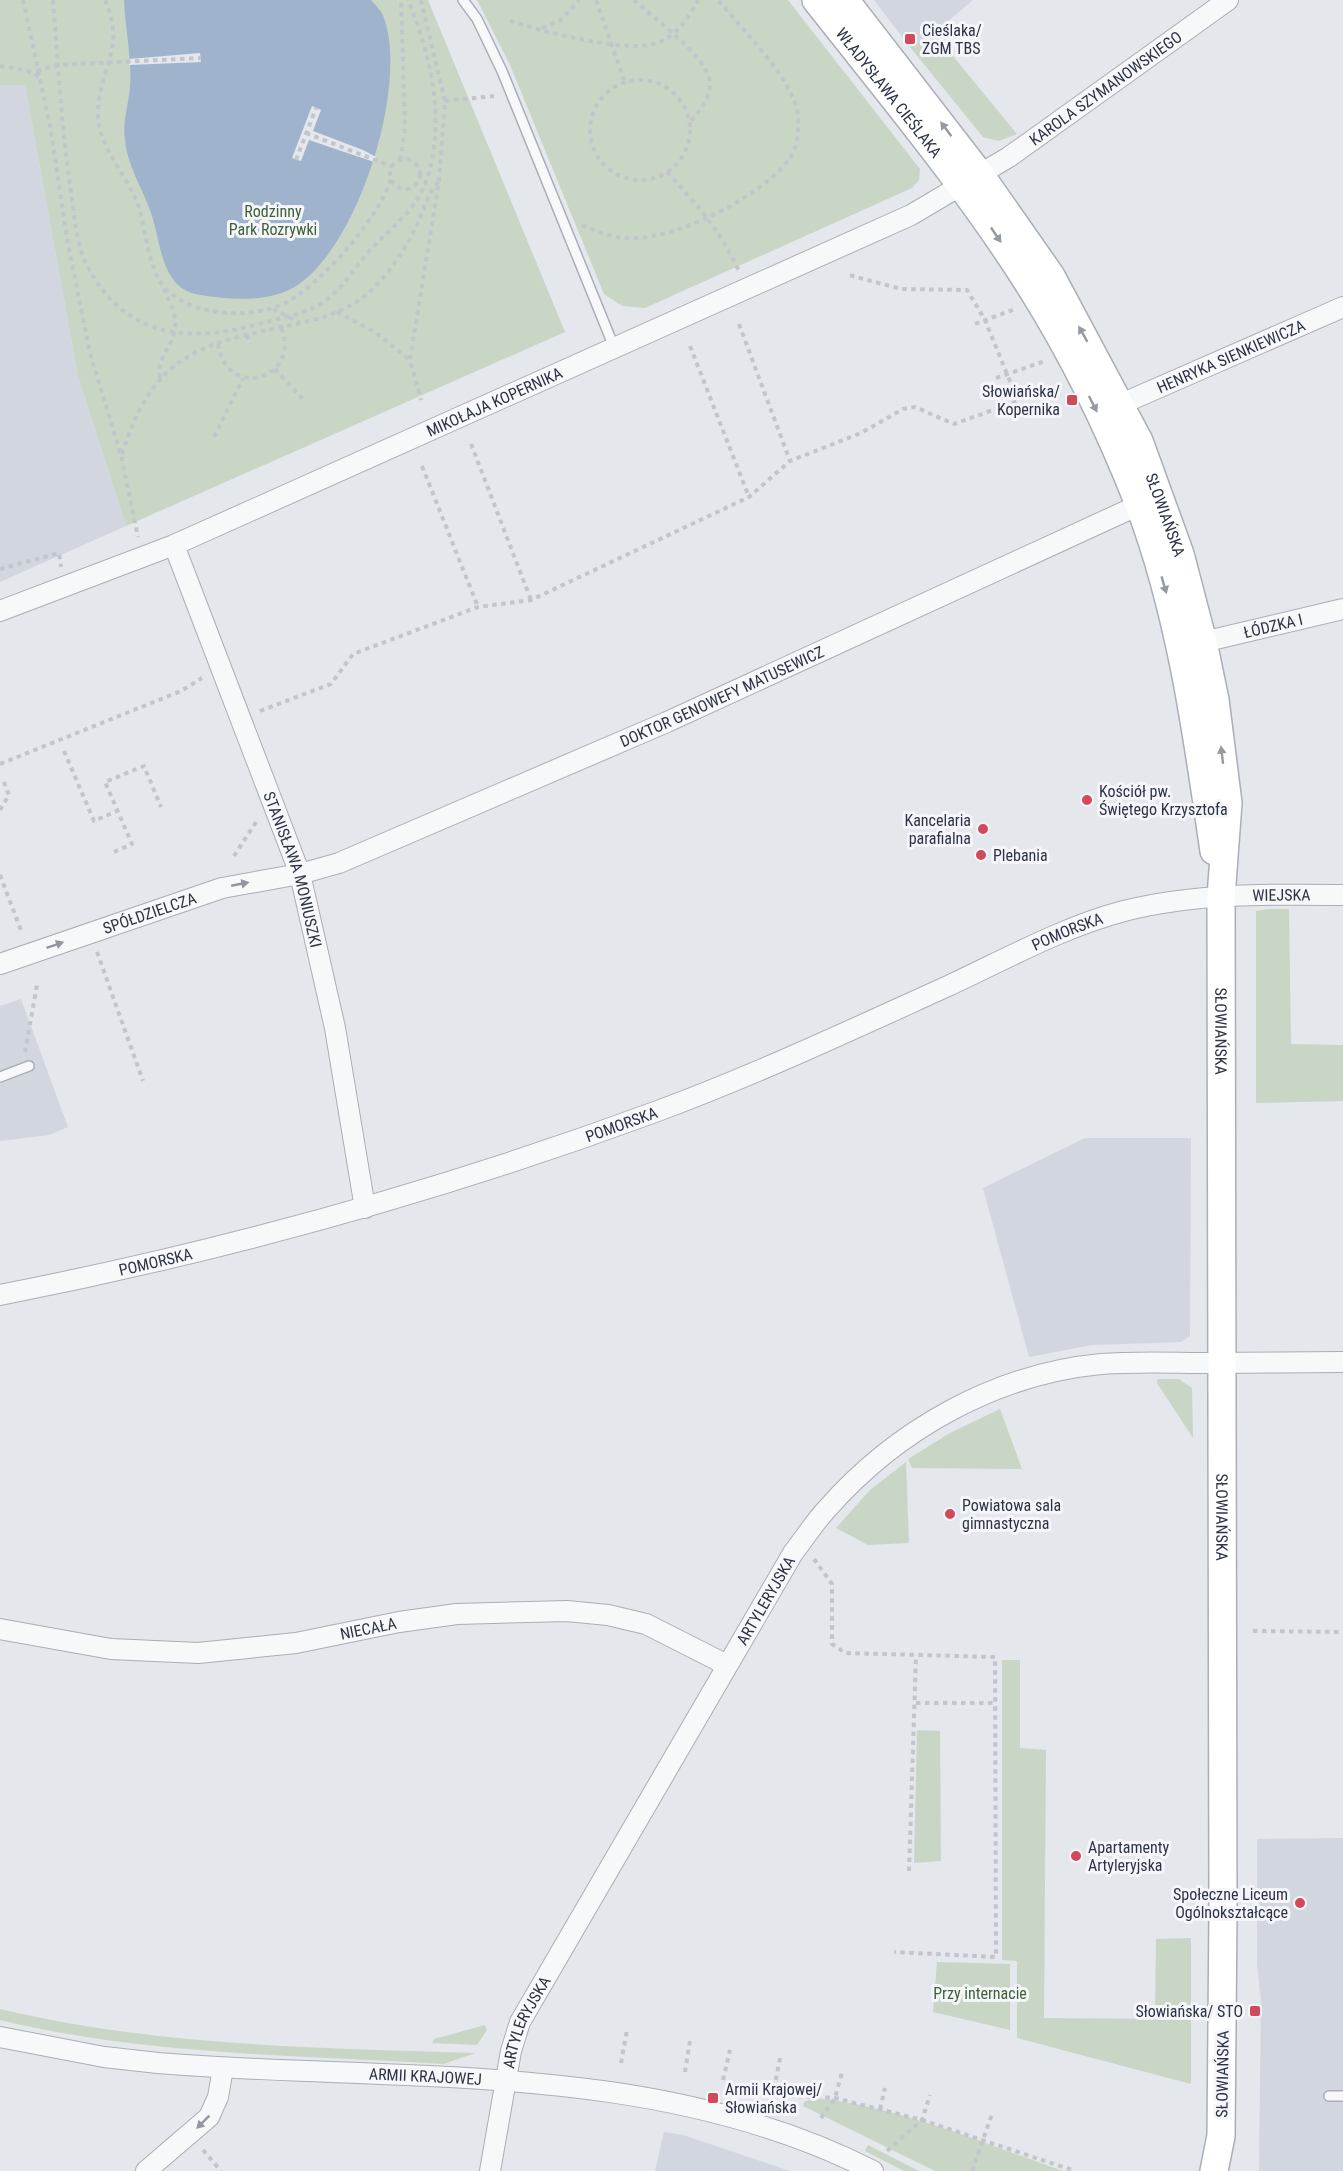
<svg xmlns="http://www.w3.org/2000/svg" width="1343" height="2171" font-family="'Roboto Condensed',sans-serif">
	<style>
		.built { fill: #d2d6de }
		.green { fill: #c9d6c5 }
		.water { fill: #9fb4cc }
		.pier { fill: #e4e7ec }
		.lines { fill: none; stroke-linecap: round; stroke-linejoin: round }
		.lane-casing { stroke: #a9aeb7; stroke-width: 12 }
		.street-casing { stroke: #a9aeb7; stroke-width: 22 }
		.secondary-casing { stroke: #a9aeb7; stroke-width: 30 }
		.path { stroke: #c2c5cb; stroke-width: 4; stroke-dasharray: 4.5 4.5; stroke-linecap: butt }
		.lane { stroke: #f7f8fa; stroke-width: 9 }
		.street { stroke: #f7f8fa; stroke-width: 20 }
		.secondary { stroke: #fff; stroke-width: 27 }
		.oneway { fill: #959aa2 }
		.oneway2 { fill: #9196a0 }
		.poi-dot { fill: #d1495b; stroke: #f4f6f9; stroke-width: 2 }
		.labels { text-anchor: middle; stroke-width: 6; stroke-linejoin: round; paint-order: stroke }
		.poi-label { font-size: 16px; fill: #2b3445; stroke: #f4f6f9; text-anchor: start }
		.street-label { font-size: 16px; fill: #2b3445; stroke: #f4f6f9 }
		.park-label { font-size: 16px; fill: #3f6138; stroke: #f4f6f9 }
	</style>
	<rect width="100%" height="100%" fill="#e4e7ec"/>
	<g class="built">
		<path d="M 874,0 L 973,0 L 934,33 L 910,47 Z"/>
		<path d="M 0,85 L 25,85 L 78,376 L 126,526 L 0,582 Z"/>
		<path d="M 21,999 L 68,1127 L 49,1135 L 0,1141 L 0,1006 Z"/>
		<path d="M 1085,1138 L 1191,1138 L 1190,1336 L 1181,1342 L 1092,1345 L 1029,1357 L 983,1188 Z"/>
		<path d="M 1343,1838 L 1343,2171 L 1259,2171 L 1261,1999 L 1257,1966 L 1257,1839 Z"/>
		<path d="M 664,2132 L 683,2135 L 790,2171 L 655,2171 Z"/>
	</g>
	<g class="green">
		<path d="M 0,0 L 428,0 L 565,332 L 126,526 L 78,376 L 25,85 L 0,85 Z"/>
		<path d="M 477,0 L 788,0 L 920,169 L 919,180 L 912,188 L 645,308 L 622,306 L 604,294 L 510,65 Z"/>
		<path d="M 934,33 L 1017,134 L 999,141 L 983,137 L 910,47 Z"/>
		<path d="M 1269,909 L 1289,909 L 1291,1044 L 1343,1045 L 1343,1101 L 1256,1103 L 1256,911 Z"/>
		<path d="M 1158,1379 L 1179,1379 L 1192,1388 L 1193,1438 L 1157,1383 Z"/>
		<path d="M 1000,1409 L 1022,1469 L 912,1468 L 908,1459 L 950,1433 Z"/>
		<path d="M 906,1462 L 909,1543 L 868,1545 L 836,1528 L 870,1490 Z"/>
		<path d="M 1002,1660 L 1020,1660 L 1020,1748 L 1046,1750 L 1044,2018 L 1155,2019 L 1156,1939 L 1191,1938 L 1191,2084 L 1017,2038 L 1017,1961 L 1002,1960 Z"/>
		<path d="M 917,1730 L 940,1731 L 941,1861 L 914,1863 Z"/>
		<path d="M 937,1962 L 1010,1964 L 1010,2030 L 933,2012 Z"/>
		<path d="M 0,2009 C 155,2046 316,2048 475,2053 L 444,2064 C 295,2055 145,2055 0,2020 Z"/>
		<path d="M 485,2025 L 487,2030 L 477,2045 L 432,2043 L 434,2039 Z"/>
		<path d="M 814,2098 C 899,2106 982,2143 1063,2171 L 935,2171 L 803,2106 L 804,2102 Z"/>
		<path d="M 868,2145 L 919,2171 L 904,2171 L 865,2151 Z"/>
	</g>
	<path class="water" d="M 124,0 L 371,0 C 376,6 382,11 384,18 C 409,86 357,254 291,289 C 271,299 246,300 224,298 C 209,296 188,296 177,284 C 160,266 159,236 151,213 C 143,189 127,165 125,140 C 122,122 129,104 130,86 C 132,58 125,28 124,0 Z"/>
	<g class="pier">
		<path d="M 200,53 L 201,62 L 129,65 L 129,59 Z"/>
		<path d="M 312,106 L 321,110 L 313,131 L 363,150 L 376,157 L 374,162 L 309,140 L 301,161 L 292,158 Z"/>
	</g>
	<g class="lines">
		<defs>
			<g id="lane">
				<path d="M 463,0 L 477,19 L 502,71 L 614,347"/>
				<path d="M 0,1077 L 29,1066"/>
				<path d="M 1329,2096 L 1343,2096"/>
			</g>
			<g id="street">
				<path id="s1" d="M 1119,405 L 1343,307"/>
				<path id="s2" d="M 174,545 L 300,874 L 335,1028 L 365,1208"/>
				<path id="s3" d="M 0,611 L 174,545 L 911,215 L 1009,157 L 1228,0"/>
				<path id="s4" d="M 1203,642 L 1343,609"/>
				<path id="s5" d="M 0,964 L 222,888 L 300,874 L 339,863 L 667,722 L 1139,505"/>
				<path id="s6" d="M 0,1295 C 224,1251 441,1191 655,1112 C 755,1075 851,1030 948,986 C 1006,959 1063,927 1124,911 C 1195,893 1270,894 1343,895"/>
				<path id="s7" d="M 0,1629 L 111,1649 L 198,1653 L 296,1643 L 399,1622 L 457,1614 L 567,1611 L 608,1615 L 646,1624 L 727,1665"/>
				<path id="s8" d="M 0,2037 L 104,2057 L 158,2063 C 399,2083 651,2058 873,2171"/>
				<path d="M 146,2171 L 209,2117 L 218,2097 L 223,2068"/>
				<path id="s9" d="M 490,2171 L 511,2051 L 520,2022 L 793,1553 C 804,1539 814,1523 826,1510 C 896,1430 995,1374 1101,1364 C 1138,1361 1174,1363 1211,1363 C 1255,1363 1299,1362 1343,1362"/>
			</g>
			<g id="secondary">
				<path id="s10" d="M 816,0 C 890,94 968,187 1032,289 C 1074,356 1110,430 1139,504 C 1181,615 1197,734 1214,851"/>
				<path id="s11" d="M 845,0 L 981,176 L 1051,276 L 1139,441 L 1180,554 L 1203,642 L 1215,700 L 1228,803 L 1221,897 L 1223,1911 L 1221,2136 L 1214,2171"/>
			</g>
		</defs>
		<use href="#lane" class="lane-casing"/>
		<use href="#street" class="street-casing"/>
		<use href="#secondary" class="secondary-casing"/>
		<g class="path">
			<path d="M 23,0 L 50,126 L 68,244 L 90,353 L 121,455 L 138,537"/>
			<path d="M 53,0 C 58,66 62,133 72,199 C 75,222 77,248 89,269 C 128,341 195,343 266,322 C 282,318 302,314 317,306 C 341,293 355,266 373,247 C 397,223 420,206 429,172 C 445,115 430,53 408,0"/>
			<path d="M 105,0 C 127,49 98,69 98,114 C 98,148 127,174 138,205 C 146,230 147,260 161,283 C 170,297 191,307 207,310 C 232,316 263,314 287,302 C 322,283 379,218 391,179"/>
			<path d="M 421,0 L 445,101 L 439,181 L 410,360 L 421,400"/>
			<path d="M 596,0 L 625,83"/>
			<path d="M 634,0 C 653,18 707,56 710,82 C 711,98 699,112 689,123"/>
			<path d="M 510,21 C 541,31 627,54 657,43 C 676,37 689,17 698,0"/>
			<path d="M 542,28 L 561,20 L 579,0"/>
			<path d="M 0,66 L 26,70 L 39,77"/>
			<path d="M 37,71 L 57,65 L 201,58"/>
			<circle cx="640" cy="130" r="50"/>
			<path d="M 445,101 L 494,96"/>
			<path d="M 306,133 L 393,167"/>
			<circle cx="405" cy="174" r="15"/>
			<path d="M 296,160 L 316,108"/>
			<path d="M 400,160 L 405,128 L 401,0"/>
			<path d="M 667,172 C 697,205 720,230 739,271"/>
			<path d="M 582,225 C 598,232 612,238 630,238 C 676,240 768,194 792,155 C 798,144 799,127 798,115 C 794,80 741,28 718,0"/>
			<path d="M 273,309 L 300,323"/>
			<path d="M 337,312 L 375,332 L 410,360"/>
			<path d="M 739,324 L 790,461"/>
			<path d="M 975,324 L 1015,309"/>
			<path d="M 247,335 L 250,344"/>
			<path d="M 218,344 C 226,401 302,380 281,327"/>
			<path d="M 690,346 L 749,497"/>
			<path d="M 275,369 L 303,399"/>
			<path d="M 160,378 C 156,360 170,350 174,333 C 179,318 169,300 163,287"/>
			<path d="M 996,378 L 1045,361"/>
			<path d="M 214,437 L 243,378"/>
			<path d="M 471,444 L 531,600"/>
			<path d="M 122,454 C 152,359 193,345 286,326 C 313,321 344,313 366,295 C 386,278 403,253 415,229 C 423,213 427,194 439,181"/>
			<path d="M 422,466 L 478,607"/>
			<path d="M 0,569 L 59,553 L 61,567"/>
			<path d="M 260,711 L 331,684 L 353,654 L 478,607 L 531,600 L 749,497 L 790,461 L 861,433 L 903,409 L 915,407 L 954,424 L 1018,401 L 985,320 L 967,290 L 901,289 L 849,275"/>
			<path d="M 64,751 L 94,821 L 117,811"/>
			<path d="M 0,764 L 181,691 L 202,678"/>
			<path d="M 0,810 L 9,795 L 4,782"/>
			<path d="M 114,852 L 132,844 L 105,782 L 144,766 L 161,807"/>
			<path d="M 234,856 L 258,819"/>
			<path d="M 0,875 L 22,933"/>
			<path d="M 97,952 L 143,1081"/>
			<path d="M 25,1052 L 37,985"/>
			<path d="M 814,1559 L 832,1584 L 832,1644 L 845,1653 L 995,1657 L 996,1957 L 894,1952"/>
			<path d="M 1253,1631 L 1343,1632"/>
			<path d="M 916,1703 L 995,1703"/>
			<path d="M 909,1871 L 916,1655"/>
			<path d="M 780,2058 L 773,2095 L 835,2098 L 922,2120 L 1075,2171"/>
			<path d="M 621,2063 L 627,2030"/>
			<path d="M 685,2072 L 690,2041"/>
			<path d="M 723,2080 L 730,2050"/>
			<path d="M 880,2109 L 885,2088"/>
			<path d="M 821,2118 L 835,2098 L 842,2072"/>
			<path d="M 203,2150 L 221,2171"/>
			<path d="M 887,2151 L 922,2120 L 930,2095"/>
			<path d="M 972,2171 L 992,2114"/>
		</g>
		<use href="#lane" class="lane"/>
		<use href="#street" class="street"/>
		<use href="#secondary" class="secondary"/>
	</g>
	<defs><path id="oneway-solid" d="M-6-.8H1V-3.2L6.5 0L1 3.2V.8H-6Z" transform="scale(1.5)"/></defs>
	<g class="oneway">
		<use href="#oneway-solid" transform="translate(946 129) rotate(-127)"/>
		<use href="#oneway-solid" transform="translate(996 235) rotate(56)"/>
		<use href="#oneway-solid" transform="translate(1083 334) rotate(-119)"/>
		<use href="#oneway-solid" transform="translate(1093 404) rotate(63)"/>
		<use href="#oneway-solid" transform="translate(1164 585) rotate(74)"/>
		<use href="#oneway-solid" transform="translate(1222 755) rotate(-97)"/>
	</g>
	<g class="oneway2">
		<use href="#oneway-solid" transform="translate(240 884) rotate(-11)"/>
		<use href="#oneway-solid" transform="translate(55 945) rotate(-19)"/>
		<use href="#oneway-solid" transform="translate(203 2122) rotate(135)"/>
	</g>
	<g class="poi-dot">
		<rect x="904" y="33" width="12" height="12" rx="3"/>
		<rect x="1066" y="394" width="12" height="12" rx="3"/>
		<circle cx="1087" cy="800" r="6"/>
		<circle cx="983" cy="829" r="6"/>
		<circle cx="981" cy="855" r="6"/>
		<circle cx="950" cy="1514" r="6"/>
		<circle cx="1076" cy="1856" r="6"/>
		<circle cx="1300" cy="1903" r="6"/>
		<rect x="1249" y="2005" width="12" height="12" rx="3"/>
		<rect x="707" y="2092" width="12" height="12" rx="3"/>
	</g>
	<g class="labels">
		<g class="poi-label">
			<text x="922" y="36">Cieślaka/<tspan x="922" dy="18">ZGM TBS</tspan></text>
			<text x="1060" y="397" text-anchor="end">Słowiańska/<tspan x="1060" dy="18">Kopernika</tspan></text>
			<text x="1099" y="797">Kościół pw.<tspan x="1099" dy="18">Świętego Krzysztofa</tspan></text>
			<text x="971" y="826" text-anchor="end">Kancelaria<tspan x="971" dy="18">parafialna</tspan></text>
			<text x="993" y="861">Plebania</text>
			<text x="962" y="1511">Powiatowa sala<tspan x="962" dy="18">gimnastyczna</tspan></text>
			<text x="1088" y="1853">Apartamenty<tspan x="1088" dy="18">Artyleryjska</tspan></text>
			<text x="1288" y="1900" text-anchor="end">Społeczne Liceum<tspan x="1288" dy="18">Ogólnokształcące</tspan></text>
			<text x="1243" y="2017" text-anchor="end">Słowiańska/ STO</text>
			<text x="725" y="2095">Armii Krajowej/<tspan x="725" dy="18">Słowiańska</tspan></text>
		</g>
		<g class="street-label">
			<text dy="6" stroke="none"><textPath href="#s3" startOffset="1226">KAROLA SZYMANOWSKIEGO</textPath></text>
			<text dy="6" stroke="none"><textPath href="#s10" startOffset="118">WŁADYSŁAWA CIEŚLAKA</textPath></text>
			<text dy="6" stroke="none"><textPath href="#s1" startOffset="122">HENRYKA SIENKIEWICZA</textPath></text>
			<text dy="6" stroke="none"><textPath href="#s3" startOffset="537">MIKOŁAJA KOPERNIKA</textPath></text>
			<text dy="6" stroke="none"><textPath href="#s11" startOffset="610">SŁOWIAŃSKA</textPath></text>
			<text dy="6" stroke="none"><textPath href="#s4" startOffset="72">ŁÓDZKA I</textPath></text>
			<text dy="6" stroke="none"><textPath href="#s5" startOffset="772">DOKTOR GENOWEFY MATUSEWICZ</textPath></text>
			<text dy="6" stroke="none"><textPath href="#s2" startOffset="346">STANISŁAWA MONIUSZKI</textPath></text>
			<text dy="6" stroke="none"><textPath href="#s6" startOffset="1350">WIEJSKA</textPath></text>
			<text dy="6" stroke="none"><textPath href="#s5" startOffset="158">SPÓŁDZIELCZA</textPath></text>
			<text dy="6" stroke="none"><textPath href="#s6" startOffset="1131">POMORSKA</textPath></text>
			<text dy="6" stroke="none"><textPath href="#s11" startOffset="1134">SŁOWIAŃSKA</textPath></text>
			<text dy="6" stroke="none"><textPath href="#s6" startOffset="645">POMORSKA</textPath></text>
			<text dy="6" stroke="none"><textPath href="#s6" startOffset="159">POMORSKA</textPath></text>
			<text dy="6" stroke="none"><textPath href="#s11" startOffset="1620">SŁOWIAŃSKA</textPath></text>
			<text dy="6" stroke="none"><textPath href="#s9" startOffset="640">ARTYLERYJSKA</textPath></text>
			<text dy="6" stroke="none"><textPath href="#s7" startOffset="372">NIECAŁA</textPath></text>
			<text dy="6" stroke="none"><textPath href="#s9" startOffset="154">ARTYLERYJSKA</textPath></text>
			<text transform="translate(1222 2074) rotate(-89)" y="6">SŁOWIAŃSKA</text>
			<text dy="6" stroke="none"><textPath href="#s8" startOffset="428">ARMII KRAJOWEJ</textPath></text>
		</g>
		<g class="park-label">
			<text x="273" y="217">Rodzinny<tspan x="273" dy="18">Park Rozrywki</tspan></text>
			<text x="980" y="1999">Przy internacie</text>
		</g>
	</g>
</svg>
